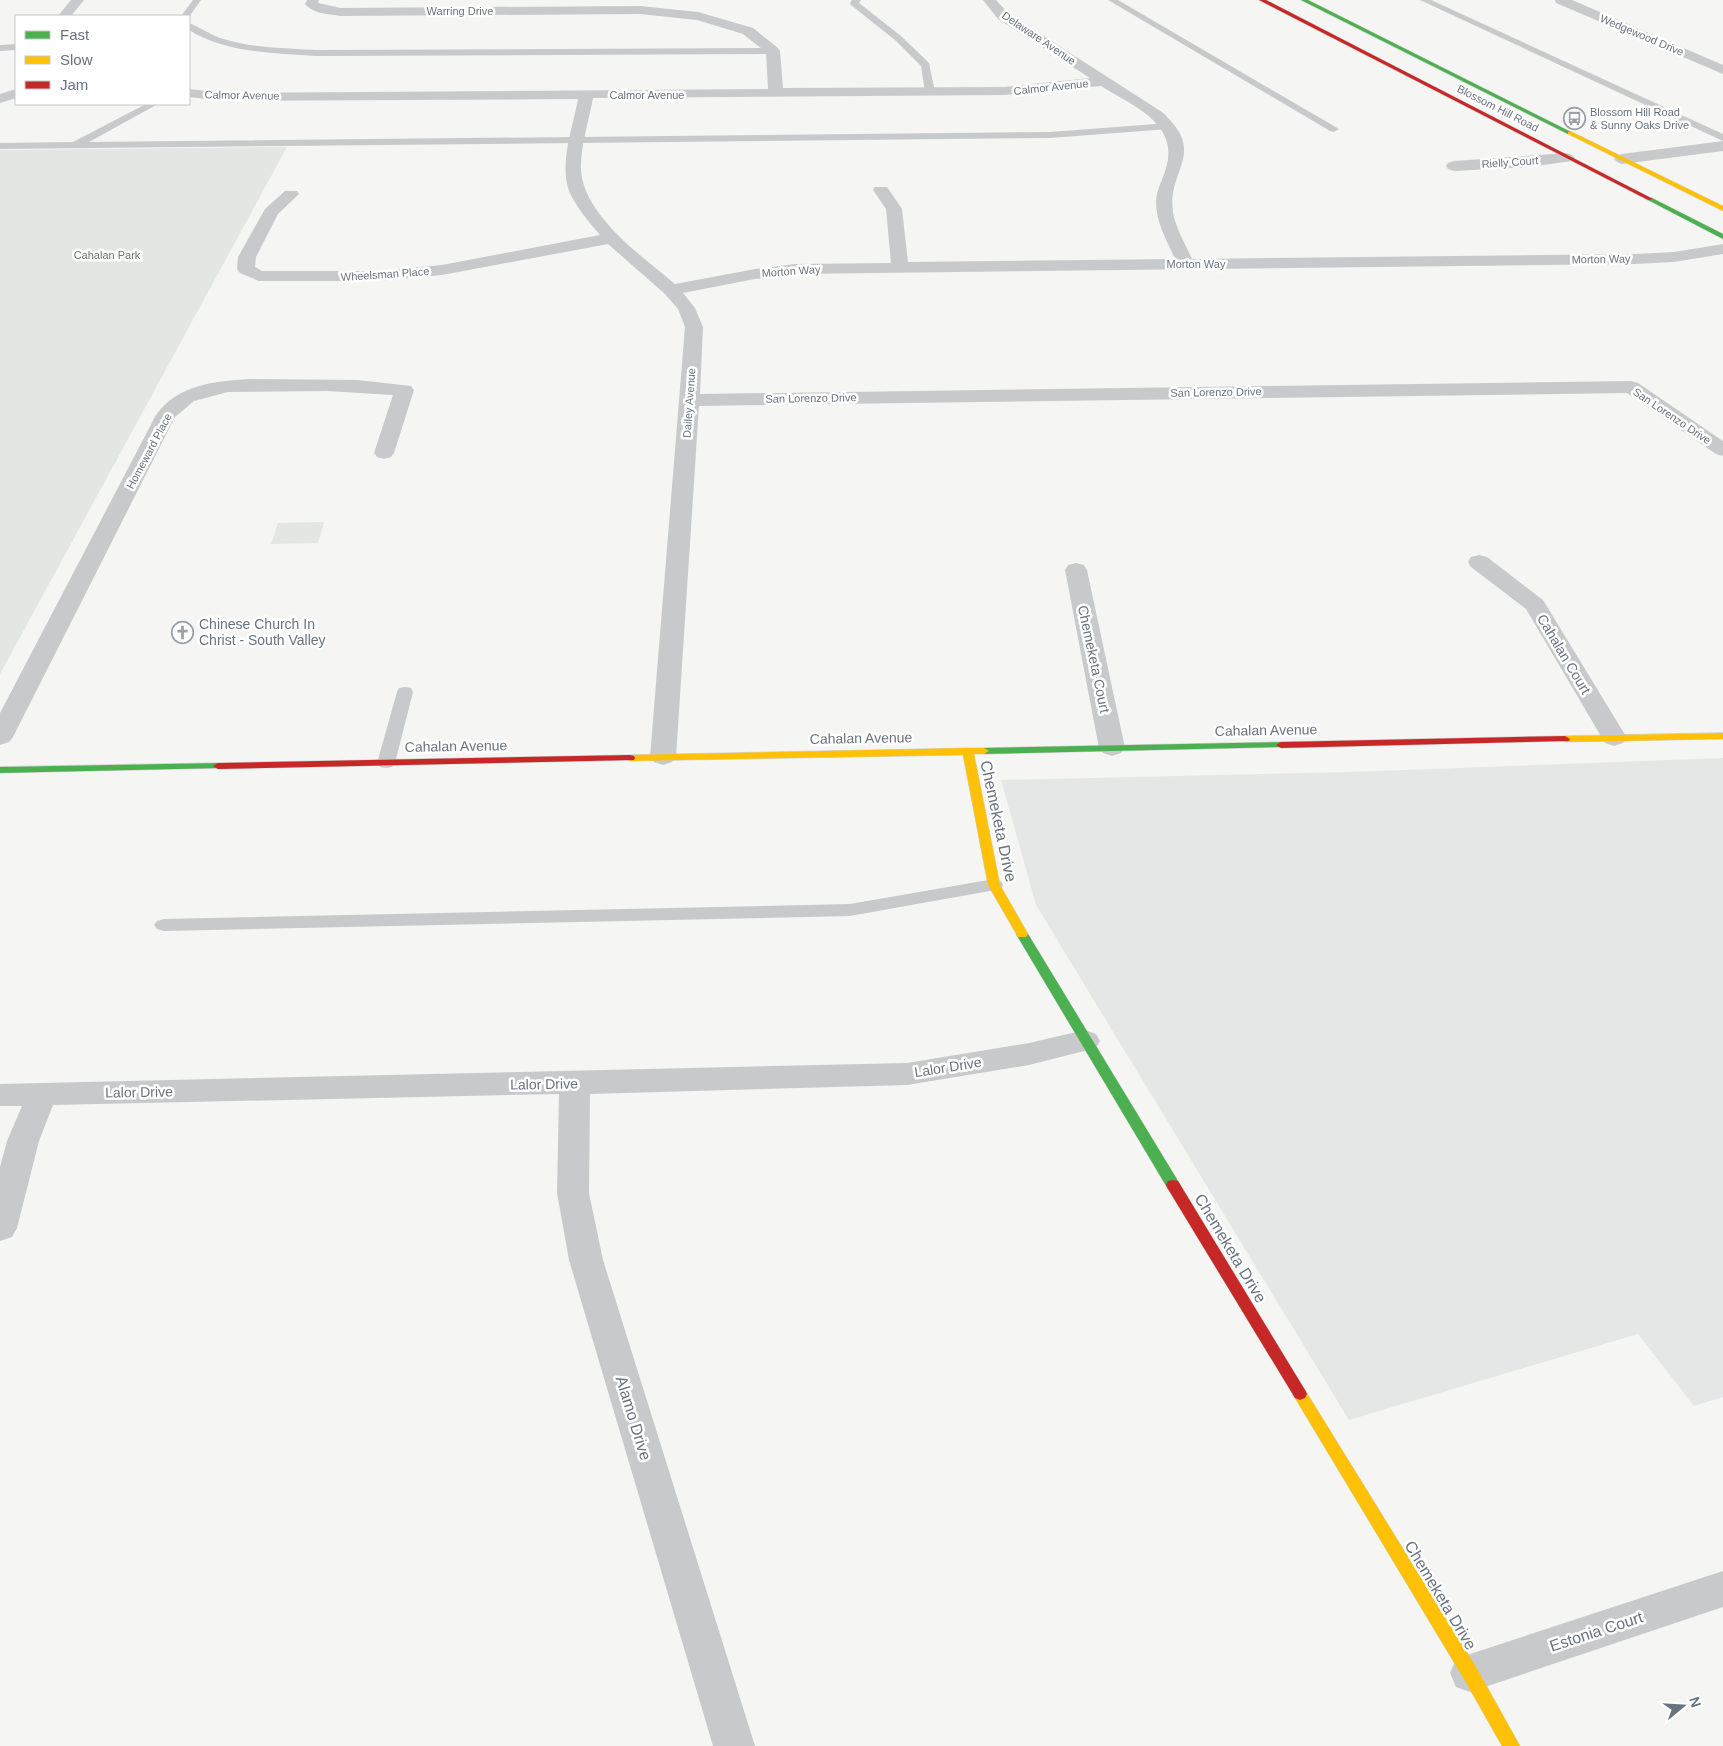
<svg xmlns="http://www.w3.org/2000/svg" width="1723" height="1746" font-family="Helvetica,sans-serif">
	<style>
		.built { fill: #e5e7e6 }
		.green { fill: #e3e6e2 }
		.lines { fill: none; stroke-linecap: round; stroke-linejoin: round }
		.fast-casing { stroke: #d2d3d3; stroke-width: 1 }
		.slow-casing { stroke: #d2d3d3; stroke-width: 1 }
		.jam-casing { stroke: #d2d3d3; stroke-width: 1 }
		.lane { fill: #c8c9ca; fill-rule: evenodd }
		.street { fill: #c8c9ca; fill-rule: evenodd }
		.fast { fill: #4caf50; fill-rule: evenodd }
		.slow { fill: #ffc107; fill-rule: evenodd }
		.jam { fill: #c62828; fill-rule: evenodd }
		.labels { text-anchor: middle; stroke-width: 5; stroke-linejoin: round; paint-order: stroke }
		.far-street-label { font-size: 11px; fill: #697380; stroke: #fff }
		.far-poi-label { font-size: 11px; fill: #697380; stroke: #fff; text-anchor: start }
		.far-park-label { font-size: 11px; fill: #687967; stroke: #fff }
		.poi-label { font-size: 14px; fill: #697380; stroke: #fff; text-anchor: start }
		.street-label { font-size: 14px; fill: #697380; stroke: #fff }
		.near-street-label { font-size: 16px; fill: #697380; stroke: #fff }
	</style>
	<rect width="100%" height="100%" fill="#f5f5f4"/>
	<path class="built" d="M 1723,758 L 1723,1397 L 1694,1406 L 1638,1334 L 1349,1420 L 1036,905 L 1001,780 L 1350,772 Z"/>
	<g class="green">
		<path d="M 287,147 L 0,674 L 0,150 Z"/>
		<path d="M 324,522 L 318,543 L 271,544 L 278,523 Z"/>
	</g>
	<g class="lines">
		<defs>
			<g id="fast">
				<path d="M 1301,0 L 1308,0 L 1573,133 L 1568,134 Z"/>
				<path d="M 1648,198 L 1652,198 L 1723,234 L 1723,239 L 1648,200 Z"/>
				<path d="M 1281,742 L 1285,743 L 1286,745 L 1285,747 L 984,754 L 979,751 L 984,748 Z"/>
				<path d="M 218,763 L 223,766 L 222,768 L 0,773 L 0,767 Z"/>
				<path d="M 1022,930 L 1028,934 L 1178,1181 L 1180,1185 L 1178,1189 L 1173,1190 L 1168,1189 L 1016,934 Z"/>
			</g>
			<g id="slow">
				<path d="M 1568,132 L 1572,132 L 1723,206 L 1723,211 L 1568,134 Z"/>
				<path d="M 1723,733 L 1723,739 L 1565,742 L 1560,739 L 1565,736 Z"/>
				<path d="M 967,748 L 984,748 L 989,751 L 984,754 L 974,754 L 1000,885 L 1028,934 L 1026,937 L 1018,937 L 988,885 L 963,755 L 630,761 L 625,758 L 630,755 Z"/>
				<path d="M 1300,1388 L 1305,1390 L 1476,1667 L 1520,1746 L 1502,1746 L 1464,1679 L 1295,1398 L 1293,1394 L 1295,1390 Z"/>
			</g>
			<g id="jam">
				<path d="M 1259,0 L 1266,0 L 1653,199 L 1648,200 Z"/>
				<path d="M 1565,736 L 1570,739 L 1569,741 L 1281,748 L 1276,745 L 1281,742 Z"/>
				<path d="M 630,755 L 634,756 L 635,758 L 634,760 L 218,769 L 213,766 L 218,763 Z"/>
				<path d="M 1173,1180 L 1178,1181 L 1305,1390 L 1307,1394 L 1305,1398 L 1300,1400 L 1295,1398 L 1168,1189 L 1166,1185 L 1168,1181 Z"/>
			</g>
		</defs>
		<use href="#fast" class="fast-casing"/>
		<use href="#slow" class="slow-casing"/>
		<use href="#jam" class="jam-casing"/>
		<g class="lane">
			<path d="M 193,0 L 201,0 L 189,17 L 181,16 Z"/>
			<path d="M 852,0 L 861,0 L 859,3 L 901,36 L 929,63 L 935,92 L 933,94 L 927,94 L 925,92 L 921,66 L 895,40 L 851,5 L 850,3 Z"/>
			<path d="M 1108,0 L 1118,0 L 1339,129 L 1334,132 L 1330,131 Z"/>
			<path d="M 1420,0 L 1431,0 L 1723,134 L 1723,141 Z"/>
			<path d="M 189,23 C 200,27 209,34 220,38 C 251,48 284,48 316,50 L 773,48 L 778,51 L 773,54 L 316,56 C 273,53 226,53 189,30 Z"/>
			<path d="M 16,44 L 16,50 L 0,51 L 0,45 Z"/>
			<path d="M 146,104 L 158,104 L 89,142 L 1050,132 L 1169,123 L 1174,126 L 1169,129 L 1050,138 L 0,149 L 0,143 L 73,142 Z"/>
			<path d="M 405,687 L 411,688 L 413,692 L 395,763 L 392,767 L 386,768 L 380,767 L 377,763 L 397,692 L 399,688 Z"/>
			<path d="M 994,879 L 1001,881 L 1003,885 L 1001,889 L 850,916 L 164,931 L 157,929 L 154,925 L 157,921 L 164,919 L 850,904 Z"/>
		</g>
		<g class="street">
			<path d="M 71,0 L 84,0 L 71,16 L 58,16 Z"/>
			<path d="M 307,0 L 319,0 L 318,3 L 341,8 L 640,6 L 698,12 L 753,28 L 778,48 L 780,51 L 783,88 L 1005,87 L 1090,78 L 998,19 L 983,0 L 996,0 L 1008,13 L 1162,112 C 1208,154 1167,168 1173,212 C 1175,227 1186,245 1192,259 L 1635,254 L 1674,252 L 1723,244 L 1723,254 L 1674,262 L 1635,264 L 795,274 L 755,279 L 683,293 L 695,308 L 703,327 L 700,394 L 1631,381 L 1638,383 L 1723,441 L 1723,456 L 1716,454 L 1627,393 L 699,406 L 676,757 L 672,762 L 663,765 L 654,762 L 650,757 L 685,327 L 678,309 L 665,294 L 608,244 L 442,275 L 379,281 L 259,281 L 240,273 L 237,269 L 238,257 L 265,209 L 285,191 L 297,191 L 299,194 L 278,214 L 256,257 L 255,267 L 262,271 L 379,271 L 442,265 L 600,235 C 589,222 576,207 569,191 C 559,163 573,127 578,99 L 222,101 L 189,97 L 189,89 L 222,93 L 768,89 L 766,52 L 743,34 L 697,20 L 640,14 L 341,16 C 329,14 313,14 305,4 ZM 1101,86 C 1131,105 1177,122 1167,164 C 1163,183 1153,191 1157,212 C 1159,228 1169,245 1175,259 L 908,262 L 902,209 L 887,187 L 875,187 L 873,190 L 886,209 L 891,263 L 795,264 L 755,269 L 675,284 C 641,255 578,212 581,163 C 582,142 589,119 593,98 L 1005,95 Z"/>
			<path d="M 1555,0 L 1572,0 L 1723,65 L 1723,74 L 1556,3 Z"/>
			<path d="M 16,89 L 16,98 L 0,103 L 0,94 Z"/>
			<path d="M 1723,141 L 1723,151 L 1622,164 L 1617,162 L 1614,159 L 1617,156 L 1622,154 Z"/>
			<path d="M 1567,153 L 1572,155 L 1575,158 L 1572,161 L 1529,167 L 1454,171 L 1448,169 L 1446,166 L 1448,163 L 1454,161 Z"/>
			<path d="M 249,379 L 358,380 L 411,386 L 414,390 L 394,453 L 391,457 L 384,459 L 377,457 L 374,453 L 393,395 L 327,391 L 228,392 L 194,401 L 175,417 L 13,737 L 9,742 L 0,745 L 0,713 L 156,415 C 177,385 215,381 249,379 Z"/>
			<path d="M 1479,555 L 1487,557 L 1543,600 L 1627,738 L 1623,743 L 1614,746 L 1605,743 L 1526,609 L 1471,567 L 1468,562 L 1471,557 Z"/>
			<path d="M 1076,563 L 1084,565 L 1087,570 L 1125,748 L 1121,753 L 1112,756 L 1103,753 L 1099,748 L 1065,570 L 1068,565 Z"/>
			<path d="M 1085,1030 L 1096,1034 L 1100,1041 L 1096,1048 L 1029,1065 L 907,1085 L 590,1094 L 589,1193 L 603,1260 L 755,1746 L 713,1746 L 569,1260 L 557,1193 L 559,1094 L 53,1105 L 39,1141 L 17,1228 L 12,1237 L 0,1241 L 0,1167 L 7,1141 L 22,1106 L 0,1106 L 0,1084 L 907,1063 L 1029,1043 Z"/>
			<path d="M 1723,1571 L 1723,1607 L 1470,1692 L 1456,1687 L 1450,1673 L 1456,1659 L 1470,1654 Z"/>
		</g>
		<use href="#fast" class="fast"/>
		<use href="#slow" class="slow"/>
		<use href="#jam" class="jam"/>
	</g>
	<defs>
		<symbol id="bus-ring" viewBox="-11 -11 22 22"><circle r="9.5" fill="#fff" stroke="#9aa0a9" stroke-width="1.5"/><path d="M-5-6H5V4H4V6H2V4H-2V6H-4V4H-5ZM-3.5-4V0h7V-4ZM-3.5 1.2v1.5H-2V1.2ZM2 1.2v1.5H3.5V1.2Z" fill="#9aa0a9"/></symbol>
		<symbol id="church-ring" viewBox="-11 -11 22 22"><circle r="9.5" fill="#fff" stroke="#9aa0a9" stroke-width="1.5"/><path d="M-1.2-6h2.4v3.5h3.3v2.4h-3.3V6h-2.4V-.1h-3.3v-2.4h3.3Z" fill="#9aa0a9"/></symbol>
	</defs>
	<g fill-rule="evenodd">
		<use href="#bus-ring" x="1562" y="106" width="25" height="25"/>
		<use href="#church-ring" x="170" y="620" width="25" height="25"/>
	</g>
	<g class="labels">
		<g class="far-street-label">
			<text x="460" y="15">Warring Drive</text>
			<text transform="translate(1642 35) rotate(23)" y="4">Wedgewood Drive</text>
			<text transform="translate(1039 38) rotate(34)" y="4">Delaware Avenue</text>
			<text transform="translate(1051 87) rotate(-6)" y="4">Calmor Avenue</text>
			<text transform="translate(242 95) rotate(1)" y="4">Calmor Avenue</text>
			<text x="647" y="99">Calmor Avenue</text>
			<text transform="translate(1498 108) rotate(27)" y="4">Blossom Hill Road</text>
			<text transform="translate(1510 162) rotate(-4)" y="4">Rielly Court</text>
			<text transform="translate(1601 259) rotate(-1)" y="4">Morton Way</text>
			<text x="1196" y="268">Morton Way</text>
			<text transform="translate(791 271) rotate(-4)" y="4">Morton Way</text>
			<text transform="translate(385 274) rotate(-4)" y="4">Wheelsman Place</text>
			<text transform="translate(1216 392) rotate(-1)" y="4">San Lorenzo Drive</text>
			<text transform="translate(811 398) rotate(-1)" y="4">San Lorenzo Drive</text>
			<text transform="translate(689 403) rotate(-86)" y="4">Dailey Avenue</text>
			<text transform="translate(1672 416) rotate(34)" y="4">San Lorenzo Drive</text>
			<text transform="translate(149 451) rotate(-62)" y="4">Homeward Place</text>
		</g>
		<g class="far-poi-label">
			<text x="1590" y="116">Blossom Hill Road<tspan x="1590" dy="13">&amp; Sunny Oaks Drive</tspan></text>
		</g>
		<g class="far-park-label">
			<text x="107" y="259">Cahalan Park</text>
		</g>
		<g class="poi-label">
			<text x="199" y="629">Chinese Church In<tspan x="199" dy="16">Christ - South Valley</tspan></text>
		</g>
		<g class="street-label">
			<text transform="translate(1564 654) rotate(59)" y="5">Cahalan Court</text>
			<text transform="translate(1094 659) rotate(78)" y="5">Chemeketa Court</text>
			<text transform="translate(1266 730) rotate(-1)" y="5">Cahalan Avenue</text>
			<text transform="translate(861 738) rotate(-1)" y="5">Cahalan Avenue</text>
			<text transform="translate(456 746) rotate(-1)" y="5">Cahalan Avenue</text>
			<text transform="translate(948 1067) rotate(-9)" y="5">Lalor Drive</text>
			<text transform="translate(544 1084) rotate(-1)" y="5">Lalor Drive</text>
			<text transform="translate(139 1092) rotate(-1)" y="5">Lalor Drive</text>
		</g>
		<g class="near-street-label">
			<text transform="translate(999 821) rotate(78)" y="6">Chemeketa Drive</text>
			<text transform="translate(1231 1248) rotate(59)" y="6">Chemeketa Drive</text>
			<text transform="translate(634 1418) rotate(73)" y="6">Alamo Drive</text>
			<text transform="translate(1441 1595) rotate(59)" y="6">Chemeketa Drive</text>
			<text transform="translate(1596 1631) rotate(-18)" y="6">Estonia Court</text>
		</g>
	</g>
	<rect x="15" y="15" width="175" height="90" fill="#ffffff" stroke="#c3c7cc"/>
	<rect x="25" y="31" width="25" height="8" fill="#4caf50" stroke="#c3c7cc"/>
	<text x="60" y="40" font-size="15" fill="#697380">Fast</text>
	<rect x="25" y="56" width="25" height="8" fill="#ffc107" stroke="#c3c7cc"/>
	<text x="60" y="65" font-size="15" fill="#697380">Slow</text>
	<rect x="25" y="81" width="25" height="8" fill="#c62828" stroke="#c3c7cc"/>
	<text x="60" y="90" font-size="15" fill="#697380">Jam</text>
	<g transform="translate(1683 1706) rotate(72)" stroke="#ffffff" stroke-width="4" paint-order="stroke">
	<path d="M0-4L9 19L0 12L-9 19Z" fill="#697380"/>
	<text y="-8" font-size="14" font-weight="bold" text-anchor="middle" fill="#697380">N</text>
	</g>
</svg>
